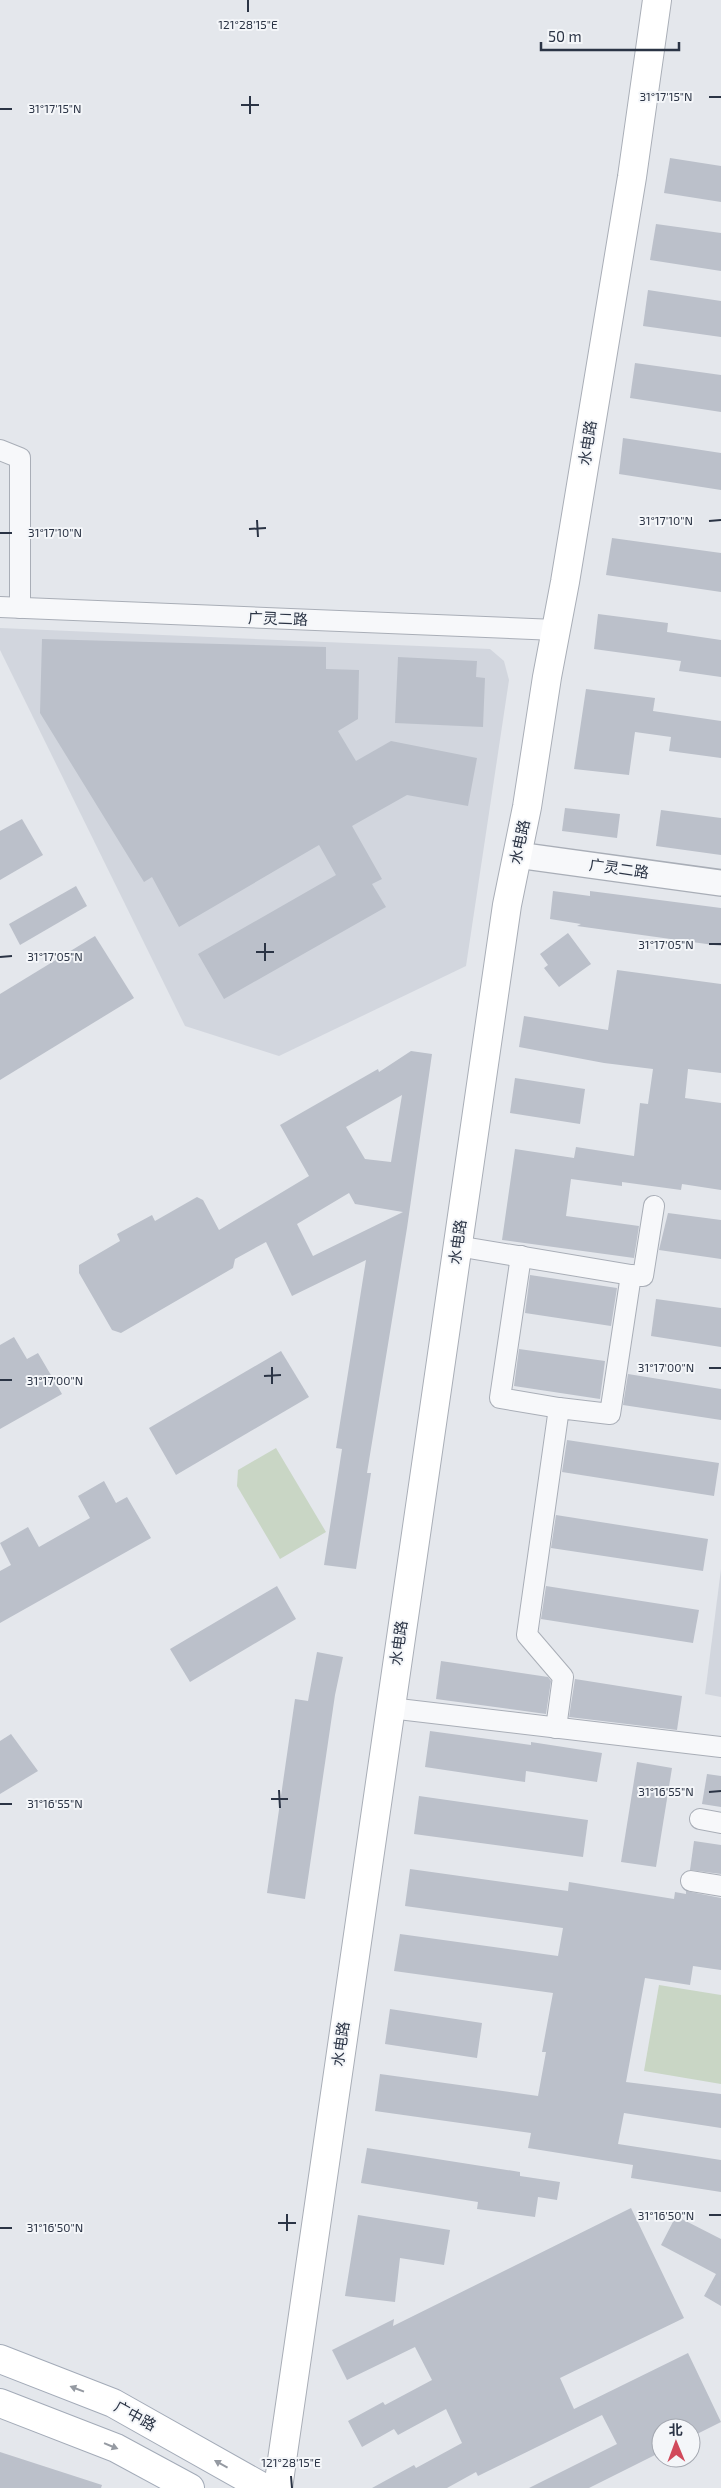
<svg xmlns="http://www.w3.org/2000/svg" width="721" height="2488" font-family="'Exo 2','Noto Sans SC',sans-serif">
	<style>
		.built { fill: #d2d6de }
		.pitch { fill: #c9d6c5 }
		.building { fill: #bbc0ca; fill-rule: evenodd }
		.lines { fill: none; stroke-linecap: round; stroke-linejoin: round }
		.minor-casing { stroke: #a9aeb7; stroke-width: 22 }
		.tertiary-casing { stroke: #a9aeb7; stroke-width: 28 }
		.secondary-casing { stroke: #a9aeb7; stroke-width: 30 }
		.primary-casing { stroke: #a3abb8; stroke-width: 30 }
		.minor { stroke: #f7f8fa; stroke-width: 20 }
		.tertiary { stroke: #f7f8fa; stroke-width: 25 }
		.secondary { stroke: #fff; stroke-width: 28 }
		.primary { stroke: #fff; stroke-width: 28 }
		.oneway { fill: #959aa2 }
		.ticks { fill: none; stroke: #2b3445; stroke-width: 2 }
		.labels { text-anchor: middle; stroke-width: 4; stroke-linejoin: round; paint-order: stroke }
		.street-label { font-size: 15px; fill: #2b3445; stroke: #f4f6f9 }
		.ticks-label { font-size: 12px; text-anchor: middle; fill: #2b3445; stroke: #f4f6f9; stroke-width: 4; stroke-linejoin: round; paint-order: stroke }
	</style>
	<rect width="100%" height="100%" fill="#e4e7ec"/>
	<g class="built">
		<path d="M 0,628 L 490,649 L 504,661 L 509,680 L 466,966 L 279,1056 L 185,1026 L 0,650 Z"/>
		<path d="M 721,1569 L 721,1697 L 705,1694 Z"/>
	</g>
	<g class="pitch">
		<path d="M 276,1448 L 326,1532 L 280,1559 L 237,1486 L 238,1470 Z"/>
		<path d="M 659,1985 L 721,1995 L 721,2084 L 644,2071 Z"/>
	</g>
	<g class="building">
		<path d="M 670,158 L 721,166 L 721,202 L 664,193 Z"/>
		<path d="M 656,224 L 721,233 L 721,271 L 650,260 Z"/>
		<path d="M 648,290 L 721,301 L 721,337 L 643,326 Z"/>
		<path d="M 635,363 L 721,375 L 721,412 L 630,398 Z"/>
		<path d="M 623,438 L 721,453 L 721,490 L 619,474 Z"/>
		<path d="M 612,538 L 721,553 L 721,592 L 606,575 Z"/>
		<path d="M 598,614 L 668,623 L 667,632 L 721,640 L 721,677 L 679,671 L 681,661 L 594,649 Z"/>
		<path d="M 42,639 L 326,647 L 326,669 L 359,670 L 358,719 L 338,731 L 356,761 L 391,741 L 477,758 L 468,806 L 407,795 L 352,826 L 382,879 L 372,884 L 386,907 L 224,999 L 198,954 L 336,875 L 319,845 L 179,927 L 152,877 L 144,882 L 40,713 Z"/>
		<path d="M 398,657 L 477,661 L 476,677 L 485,678 L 483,727 L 395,723 Z"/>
		<path d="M 586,689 L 655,698 L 653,711 L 721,721 L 721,758 L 669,751 L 671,737 L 635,732 L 629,775 L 574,769 Z"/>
		<path d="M 565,808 L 620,814 L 617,838 L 562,831 Z"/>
		<path d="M 661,810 L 721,818 L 721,855 L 656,846 Z"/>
		<path d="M 22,819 L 43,855 L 0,880 L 0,831 Z"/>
		<path d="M 76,886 L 87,906 L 20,945 L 9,924 Z"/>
		<path d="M 553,891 L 590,896 L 590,891 L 721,908 L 721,946 L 577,926 L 581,924 L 550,919 Z"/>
		<path d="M 568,933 L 591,964 L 559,987 L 544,968 L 548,965 L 540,954 Z"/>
		<path d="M 95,936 L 134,998 L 0,1080 L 0,994 Z"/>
		<path d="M 617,970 L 721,984 L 721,1073 L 688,1069 L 685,1098 L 721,1103 L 721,1190 L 682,1184 L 681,1190 L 622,1182 L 622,1186 L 571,1179 L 566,1216 L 639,1226 L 634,1258 L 502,1240 L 515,1149 L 574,1158 L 576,1147 L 634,1156 L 640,1103 L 648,1104 L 653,1069 L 604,1063 L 519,1047 L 524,1016 L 608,1030 Z"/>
		<path d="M 411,1051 L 432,1054 L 407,1228 L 367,1473 L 371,1473 L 356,1569 L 324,1565 L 342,1449 L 336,1448 L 366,1260 L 292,1296 L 266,1242 L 235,1259 L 233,1268 L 121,1333 L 112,1330 L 79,1273 L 79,1265 L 120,1241 L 117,1234 L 152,1215 L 155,1221 L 197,1197 L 203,1200 L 219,1230 L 309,1176 L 280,1125 L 378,1069 L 379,1072 ZM 402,1095 L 391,1162 L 365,1159 L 346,1127 ZM 349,1193 L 355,1204 L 403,1212 L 313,1256 L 297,1224 Z"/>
		<path d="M 515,1078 L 585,1089 L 580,1124 L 510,1113 Z"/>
		<path d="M 668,1213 L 721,1220 L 721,1259 L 659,1250 Z"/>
		<path d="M 530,1275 L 617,1288 L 611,1326 L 525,1313 Z"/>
		<path d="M 656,1299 L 721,1308 L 721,1347 L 651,1336 Z"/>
		<path d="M 14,1337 L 27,1359 L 38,1353 L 62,1394 L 0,1429 L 0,1345 Z"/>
		<path d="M 519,1349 L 605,1361 L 600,1399 L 514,1386 Z"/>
		<path d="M 281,1351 L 309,1397 L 176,1475 L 149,1428 Z"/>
		<path d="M 628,1374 L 721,1389 L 721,1420 L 623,1405 Z"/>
		<path d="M 567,1440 L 719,1463 L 714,1496 L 562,1472 Z"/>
		<path d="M 104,1481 L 116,1503 L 127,1497 L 151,1538 L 0,1623 L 0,1571 L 11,1565 L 0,1543 L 28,1527 L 39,1547 L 90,1518 L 78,1496 Z"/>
		<path d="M 556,1515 L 708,1539 L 703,1571 L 551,1548 Z"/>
		<path d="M 277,1586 L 296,1619 L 190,1682 L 170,1649 Z"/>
		<path d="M 546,1586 L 699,1610 L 693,1643 L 541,1619 Z"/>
		<path d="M 317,1652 L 343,1657 L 335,1695 L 305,1899 L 267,1893 L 295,1699 L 308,1701 Z"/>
		<path d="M 441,1661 L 548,1677 L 551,1681 L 546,1714 L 436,1699 Z"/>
		<path d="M 575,1679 L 682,1696 L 677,1730 L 569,1717 Z"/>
		<path d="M 430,1731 L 531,1745 L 531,1742 L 602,1753 L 597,1782 L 526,1771 L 525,1782 L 425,1767 Z"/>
		<path d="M 11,1734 L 38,1771 L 0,1794 L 0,1741 Z"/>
		<path d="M 637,1762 L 672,1768 L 656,1867 L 621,1862 Z"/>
		<path d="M 707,1774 L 721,1776 L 721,1807 L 702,1804 Z"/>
		<path d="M 419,1796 L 588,1820 L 583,1857 L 414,1834 Z"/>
		<path d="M 694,1841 L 721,1845 L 721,1874 L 690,1870 Z"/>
		<path d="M 410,1869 L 568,1891 L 569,1882 L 674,1899 L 675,1892 L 686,1894 L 686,1891 L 721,1898 L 721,1970 L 693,1966 L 690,1985 L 645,1978 L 626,2082 L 721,2094 L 721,2128 L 624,2113 L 618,2144 L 721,2160 L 721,2192 L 631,2178 L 633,2165 L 528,2148 L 531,2133 L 375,2111 L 380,2074 L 538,2096 L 546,2052 L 542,2052 L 553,1993 L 394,1971 L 400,1934 L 558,1956 L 563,1928 L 405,1906 Z"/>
		<path d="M 390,2009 L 482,2023 L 477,2058 L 385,2044 Z"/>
		<path d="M 367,2148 L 520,2172 L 520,2176 L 560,2182 L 557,2200 L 538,2197 L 535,2217 L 477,2209 L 478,2202 L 361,2183 Z"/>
		<path d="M 631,2208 L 684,2318 L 560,2378 L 574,2409 L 688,2353 L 721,2422 L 691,2437 L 691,2428 L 661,2428 L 661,2452 L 589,2488 L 529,2488 L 617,2444 L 602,2415 L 478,2476 L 476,2472 L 447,2488 L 372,2488 L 414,2465 L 416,2468 L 462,2443 L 446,2409 L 398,2435 L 394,2429 L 362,2447 L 348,2421 L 383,2402 L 385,2405 L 432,2380 L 415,2347 L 347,2380 L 332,2350 L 394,2319 L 393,2326 Z"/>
		<path d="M 358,2215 L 450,2230 L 444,2265 L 400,2258 L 395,2302 L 345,2296 Z"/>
		<path d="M 676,2216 L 721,2239 L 721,2306 L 704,2296 L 716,2274 L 661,2245 Z"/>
		<path d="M 0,2452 L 102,2485 L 101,2488 L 0,2488 Z"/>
	</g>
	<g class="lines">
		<defs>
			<g id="minor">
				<path d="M 0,450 L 20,458 L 20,608"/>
				<path d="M 0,607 L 556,630"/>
				<path d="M 457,1246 L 631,1275"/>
				<path d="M 521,1256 L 500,1398 L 559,1408"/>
				<path d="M 390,1708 L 721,1747"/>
				<path d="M 556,1728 L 563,1677 L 527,1635 L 559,1408 L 610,1414 L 631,1275 L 643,1276 L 654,1206"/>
				<path d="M 700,1819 L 721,1823"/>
				<path d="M 691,1881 L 721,1886"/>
			</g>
			<path id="tertiary" d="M 517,855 L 721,883"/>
			<path id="secondary" d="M 278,2488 L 507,905 L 527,807 L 547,677 L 565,582 L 632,177 L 657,0"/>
			<g id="primary">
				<path d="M 0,2359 L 113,2403 L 264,2488"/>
				<path d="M 0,2403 L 116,2448 L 190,2488"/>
			</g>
		</defs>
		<use href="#minor" class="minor-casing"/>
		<use href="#tertiary" class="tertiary-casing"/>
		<use href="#secondary" class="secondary-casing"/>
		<use href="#primary" class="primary-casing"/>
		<use href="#minor" class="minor"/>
		<use href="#tertiary" class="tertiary"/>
		<use href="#secondary" class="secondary"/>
		<use href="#primary" class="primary"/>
	</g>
	<defs><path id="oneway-solid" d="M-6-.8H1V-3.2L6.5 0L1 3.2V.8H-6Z" transform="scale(1.25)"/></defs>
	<g class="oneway">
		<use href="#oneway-solid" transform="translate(77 2389) rotate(-159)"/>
		<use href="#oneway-solid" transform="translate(111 2446) rotate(22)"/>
		<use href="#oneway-solid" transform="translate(221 2464) rotate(-151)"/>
	</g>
	<path class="ticks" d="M 248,0 L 248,12M 250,96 L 250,114M 709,97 L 721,97M 241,105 L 259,105M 0,109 L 12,109M 257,520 L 258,537M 709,521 L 721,520M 249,529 L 266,528M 0,533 L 12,533M 265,943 L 265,961M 709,944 L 721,944M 256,952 L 274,952M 0,957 L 12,956M 272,1367 L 272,1384M 709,1368 L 721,1368M 264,1376 L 281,1375M 0,1380 L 12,1380M 279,1790 L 280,1808M 709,1792 L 721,1791M 271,1799 L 288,1799M 0,1804 L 12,1804M 287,2214 L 287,2231M 709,2215 L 721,2215M 278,2223 L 296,2223M 0,2228 L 12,2228M 291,2476 L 292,2488"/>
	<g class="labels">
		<g class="street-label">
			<text transform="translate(588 443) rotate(-81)" y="5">水电路</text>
			<text transform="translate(278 619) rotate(2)" y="5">广灵二路</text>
			<text transform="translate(520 842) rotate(-78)" y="5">水电路</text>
			<text transform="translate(619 869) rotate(8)" y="5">广灵二路</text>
			<text transform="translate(458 1242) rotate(-82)" y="5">水电路</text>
			<text transform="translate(399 1643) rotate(-82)" y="5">水电路</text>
			<text transform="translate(341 2044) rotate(-82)" y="5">水电路</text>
			<text transform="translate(135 2416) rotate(29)" y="5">广中路</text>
		</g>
	</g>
	<g class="ticks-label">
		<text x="248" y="29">121°28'15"E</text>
		<text x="666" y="101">31°17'15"N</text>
		<text x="55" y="113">31°17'15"N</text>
		<text x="666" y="525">31°17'10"N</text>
		<text x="55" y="537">31°17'10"N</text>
		<text x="666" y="949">31°17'05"N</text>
		<text x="55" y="961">31°17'05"N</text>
		<text x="666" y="1372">31°17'00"N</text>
		<text x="55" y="1385">31°17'00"N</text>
		<text x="666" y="1796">31°16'55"N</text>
		<text x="55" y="1808">31°16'55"N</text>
		<text x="666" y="2220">31°16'50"N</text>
		<text x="55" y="2232">31°16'50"N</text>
		<text x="291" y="2467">121°28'15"E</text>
	</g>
	<g transform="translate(676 2443) rotate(359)"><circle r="24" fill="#f4f6f9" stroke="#a4a8b1"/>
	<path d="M0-4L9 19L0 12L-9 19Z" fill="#d1495b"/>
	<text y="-8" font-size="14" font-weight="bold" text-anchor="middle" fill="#2b3445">北</text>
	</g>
	<path d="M541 42v8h138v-8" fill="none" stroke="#2b3445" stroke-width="2.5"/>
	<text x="548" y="42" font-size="15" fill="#2b3445" stroke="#f4f6f9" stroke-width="4" paint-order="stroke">50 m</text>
</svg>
